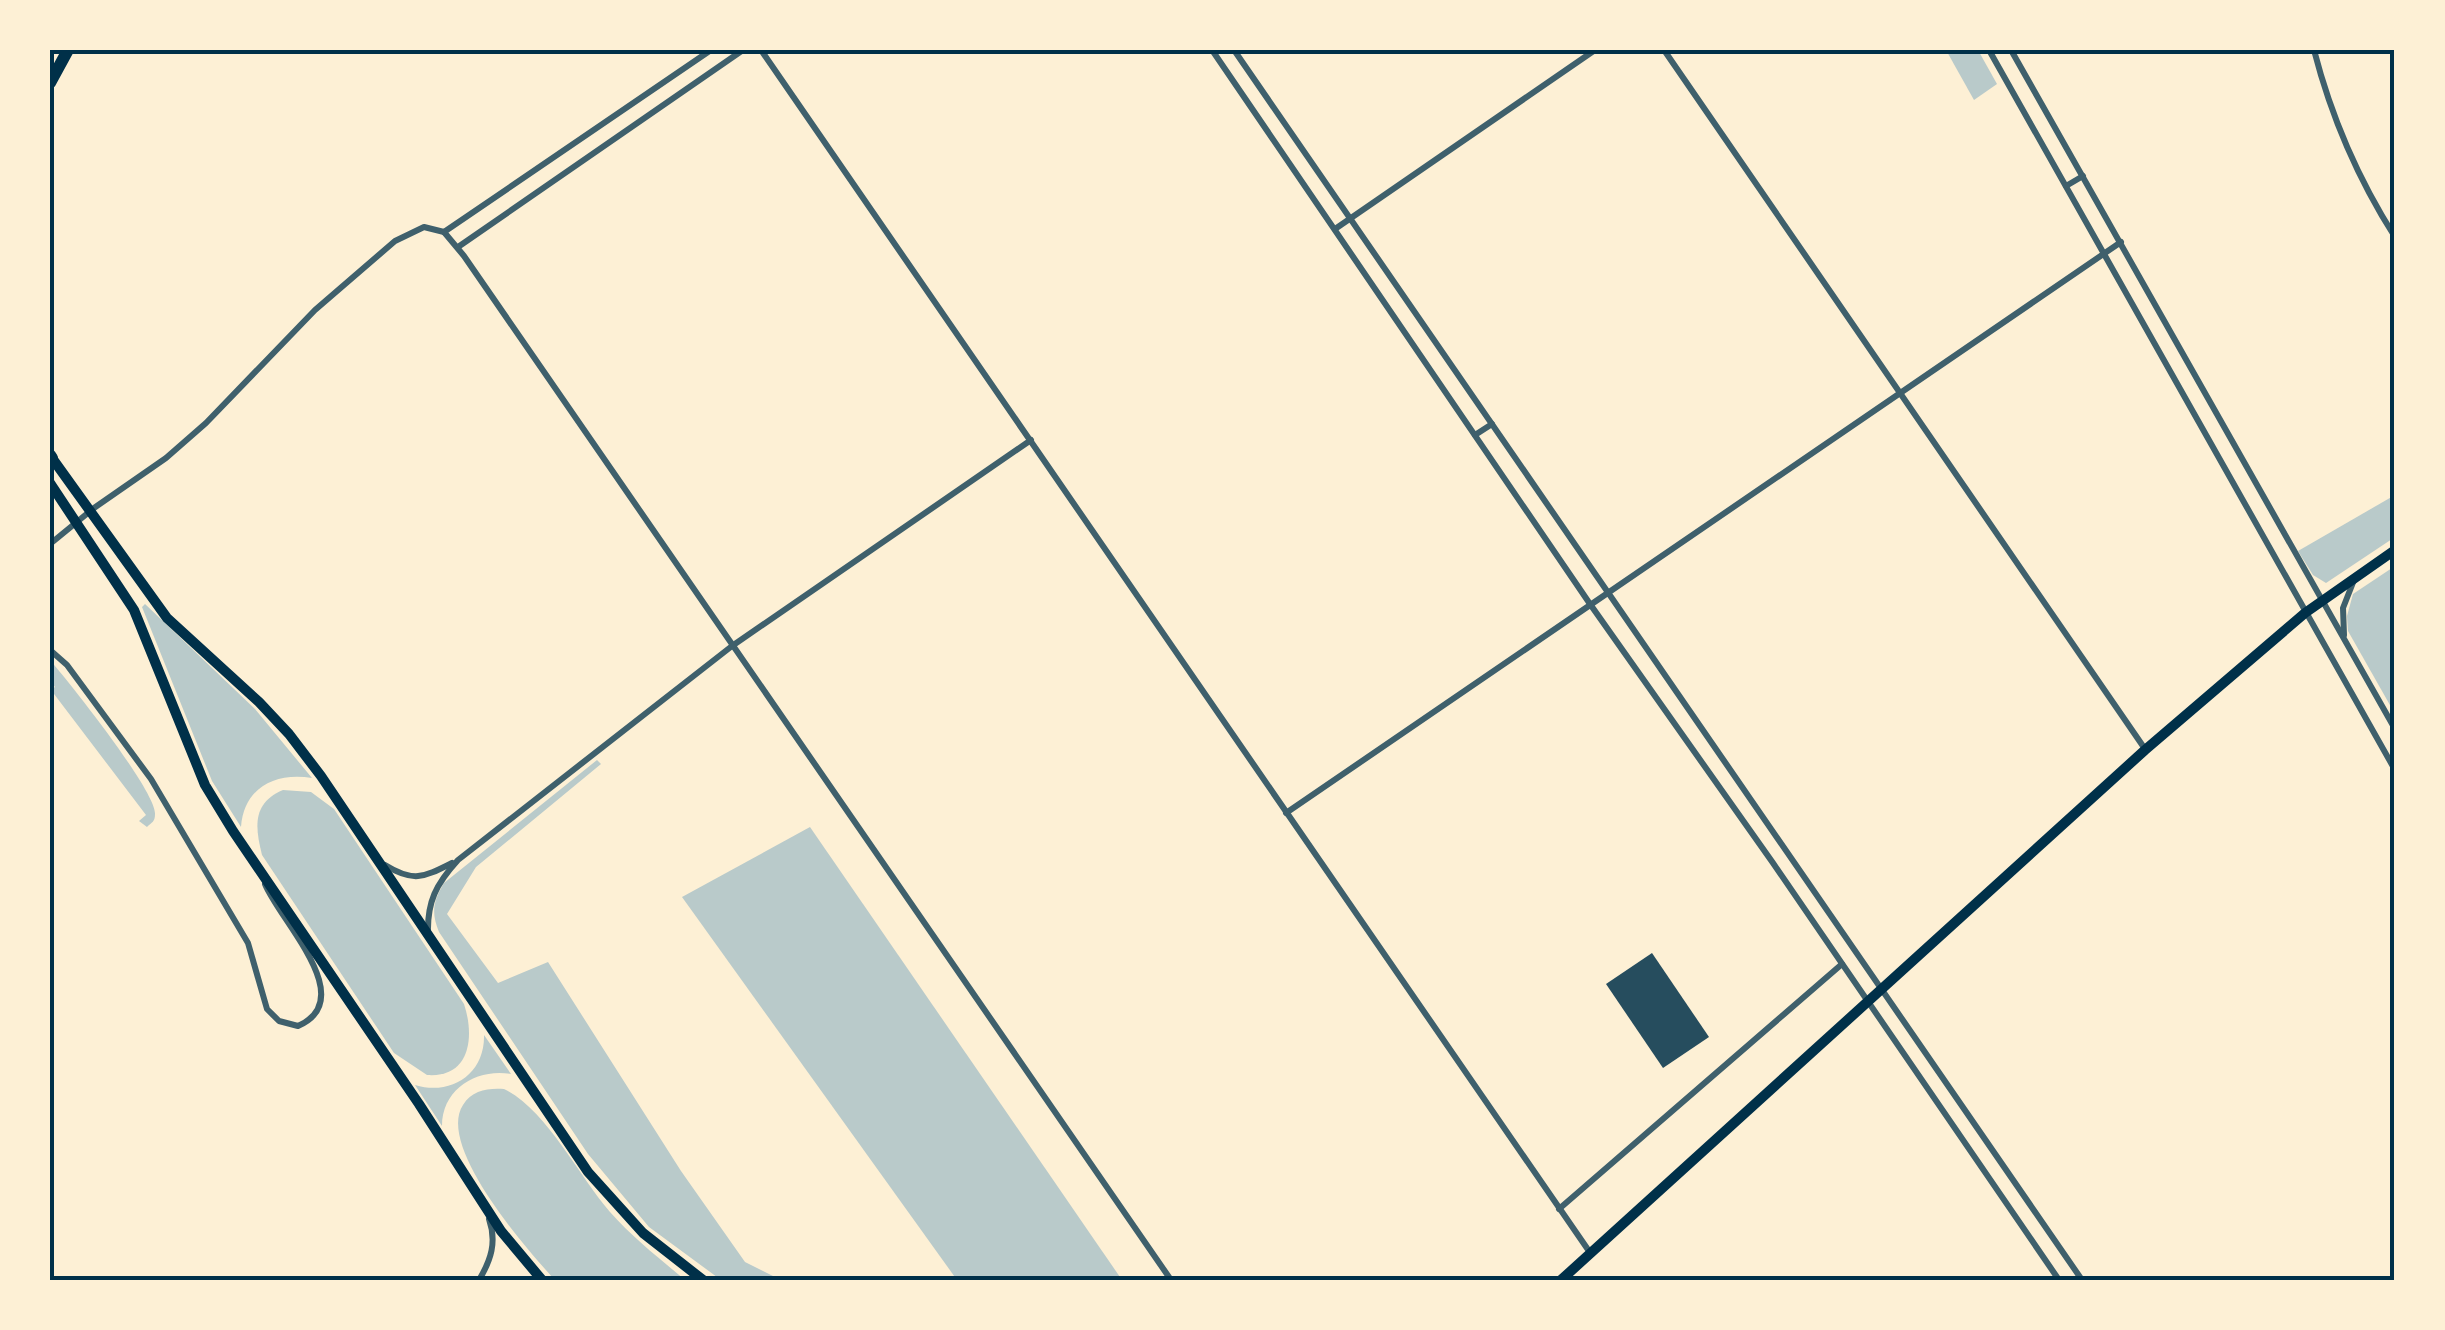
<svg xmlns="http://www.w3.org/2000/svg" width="2445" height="1330" font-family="Manrope,sans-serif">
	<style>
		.green { fill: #b9caca }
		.building { fill: #264d5e }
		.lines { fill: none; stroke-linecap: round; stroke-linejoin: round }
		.minor { stroke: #3f606c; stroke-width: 6 }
		.secondary { stroke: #003049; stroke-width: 10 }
		.motorway { stroke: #003049; stroke-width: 12 }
		.neatline { fill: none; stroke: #003049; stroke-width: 4 }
	</style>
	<rect width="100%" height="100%" fill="#fdf0d5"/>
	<g class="green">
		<path d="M 1946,50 L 1978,50 L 1997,84 L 1974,100 Z"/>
		<path d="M 2395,495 L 2395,537 L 2326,583 L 2313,575 L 2298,551 Z"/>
		<path d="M 2395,566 L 2395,714 L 2348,631 L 2347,616 L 2353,594 Z"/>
		<path d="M 145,604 L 255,709 L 312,778 C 276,772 244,787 241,827 L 212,781 L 142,607 Z"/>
		<path d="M 50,660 C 69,682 156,791 155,814 C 155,822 152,822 147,827 L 139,821 L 146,815 L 51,690 L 55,687 L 50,680 Z"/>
		<path d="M 597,760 L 601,764 L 476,867 L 447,914 L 498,983 L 548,962 L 681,1171 L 745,1262 L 781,1280 L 721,1280 L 649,1227 L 588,1154 L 439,932 C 431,913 433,901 444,883 Z"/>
		<path d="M 283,790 L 311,792 L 334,809 L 464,1004 C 475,1037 470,1078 427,1075 L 394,1053 L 262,855 C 255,827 252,803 283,790 Z"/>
		<path d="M 810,827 L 1122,1280 L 957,1280 L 682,897 Z"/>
		<path d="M 484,1035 L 511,1074 C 478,1068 442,1088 442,1126 L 415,1085 C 451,1096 485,1074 484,1035 Z"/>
		<path d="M 504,1089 C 545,1108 579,1176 610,1212 C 632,1237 659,1258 685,1280 L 555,1280 C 527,1250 436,1146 463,1105 C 472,1090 488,1088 504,1089 Z"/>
	</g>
	<path class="building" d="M 1652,953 L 1709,1037 L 1663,1068 L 1606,984 Z"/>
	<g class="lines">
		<g class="minor">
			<path d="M 761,50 L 1591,1254"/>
			<path d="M 1212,50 L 1590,604 L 1773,863 L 2059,1280"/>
			<path d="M 1234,50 L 2082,1280"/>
			<path d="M 1664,50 L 2145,749"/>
			<path d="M 1989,50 L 2395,770"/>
			<path d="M 2011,50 L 2395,729"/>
			<path d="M 2314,50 C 2331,116 2358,179 2395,237"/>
			<path d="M 2066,186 L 2083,176"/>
			<path d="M 1335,229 L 1595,50"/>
			<path d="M 444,232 L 464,256 L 1171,1280"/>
			<path d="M 444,232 L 711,50"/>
			<path d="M 458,247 L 743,50"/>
			<path d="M 1475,435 L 1492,424"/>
			<path d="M 50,544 L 94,508 L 166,458 L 206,423 L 315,310 L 395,241 L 424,227 L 444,232"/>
			<path d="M 2344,635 L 2343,608 L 2354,580"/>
			<path d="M 50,650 L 67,665 L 151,779 L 248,943 L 267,1009 L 279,1021 L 298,1026 C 360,999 280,921 265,884"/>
			<path d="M 1286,813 L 2121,242"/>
			<path d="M 385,865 C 414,883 424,877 452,863"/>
			<path d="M 428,934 C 427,902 436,884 458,860 L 732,646 L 1031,440"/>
			<path d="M 1559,1209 L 1842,964"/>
			<path d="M 479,1280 C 491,1260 497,1242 489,1219"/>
		</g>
		<g class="secondary">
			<path d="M 52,458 L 167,618 L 259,702 L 289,734 L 321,776 L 588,1172 L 643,1233 L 703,1280"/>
			<path d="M 50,483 L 134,610 L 205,785 L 233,831 L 419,1104 L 501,1231 L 542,1280"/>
			<path d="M 1561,1280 L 2145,750 L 2305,613 L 2395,550"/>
		</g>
		<g class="motorway">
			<path d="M 50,83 L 68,50"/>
			<path d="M 50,455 L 52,458"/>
		</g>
	</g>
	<rect width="2445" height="1330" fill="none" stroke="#fdf0d5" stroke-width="105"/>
	<rect x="52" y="52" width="2340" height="1226" class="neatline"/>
</svg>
